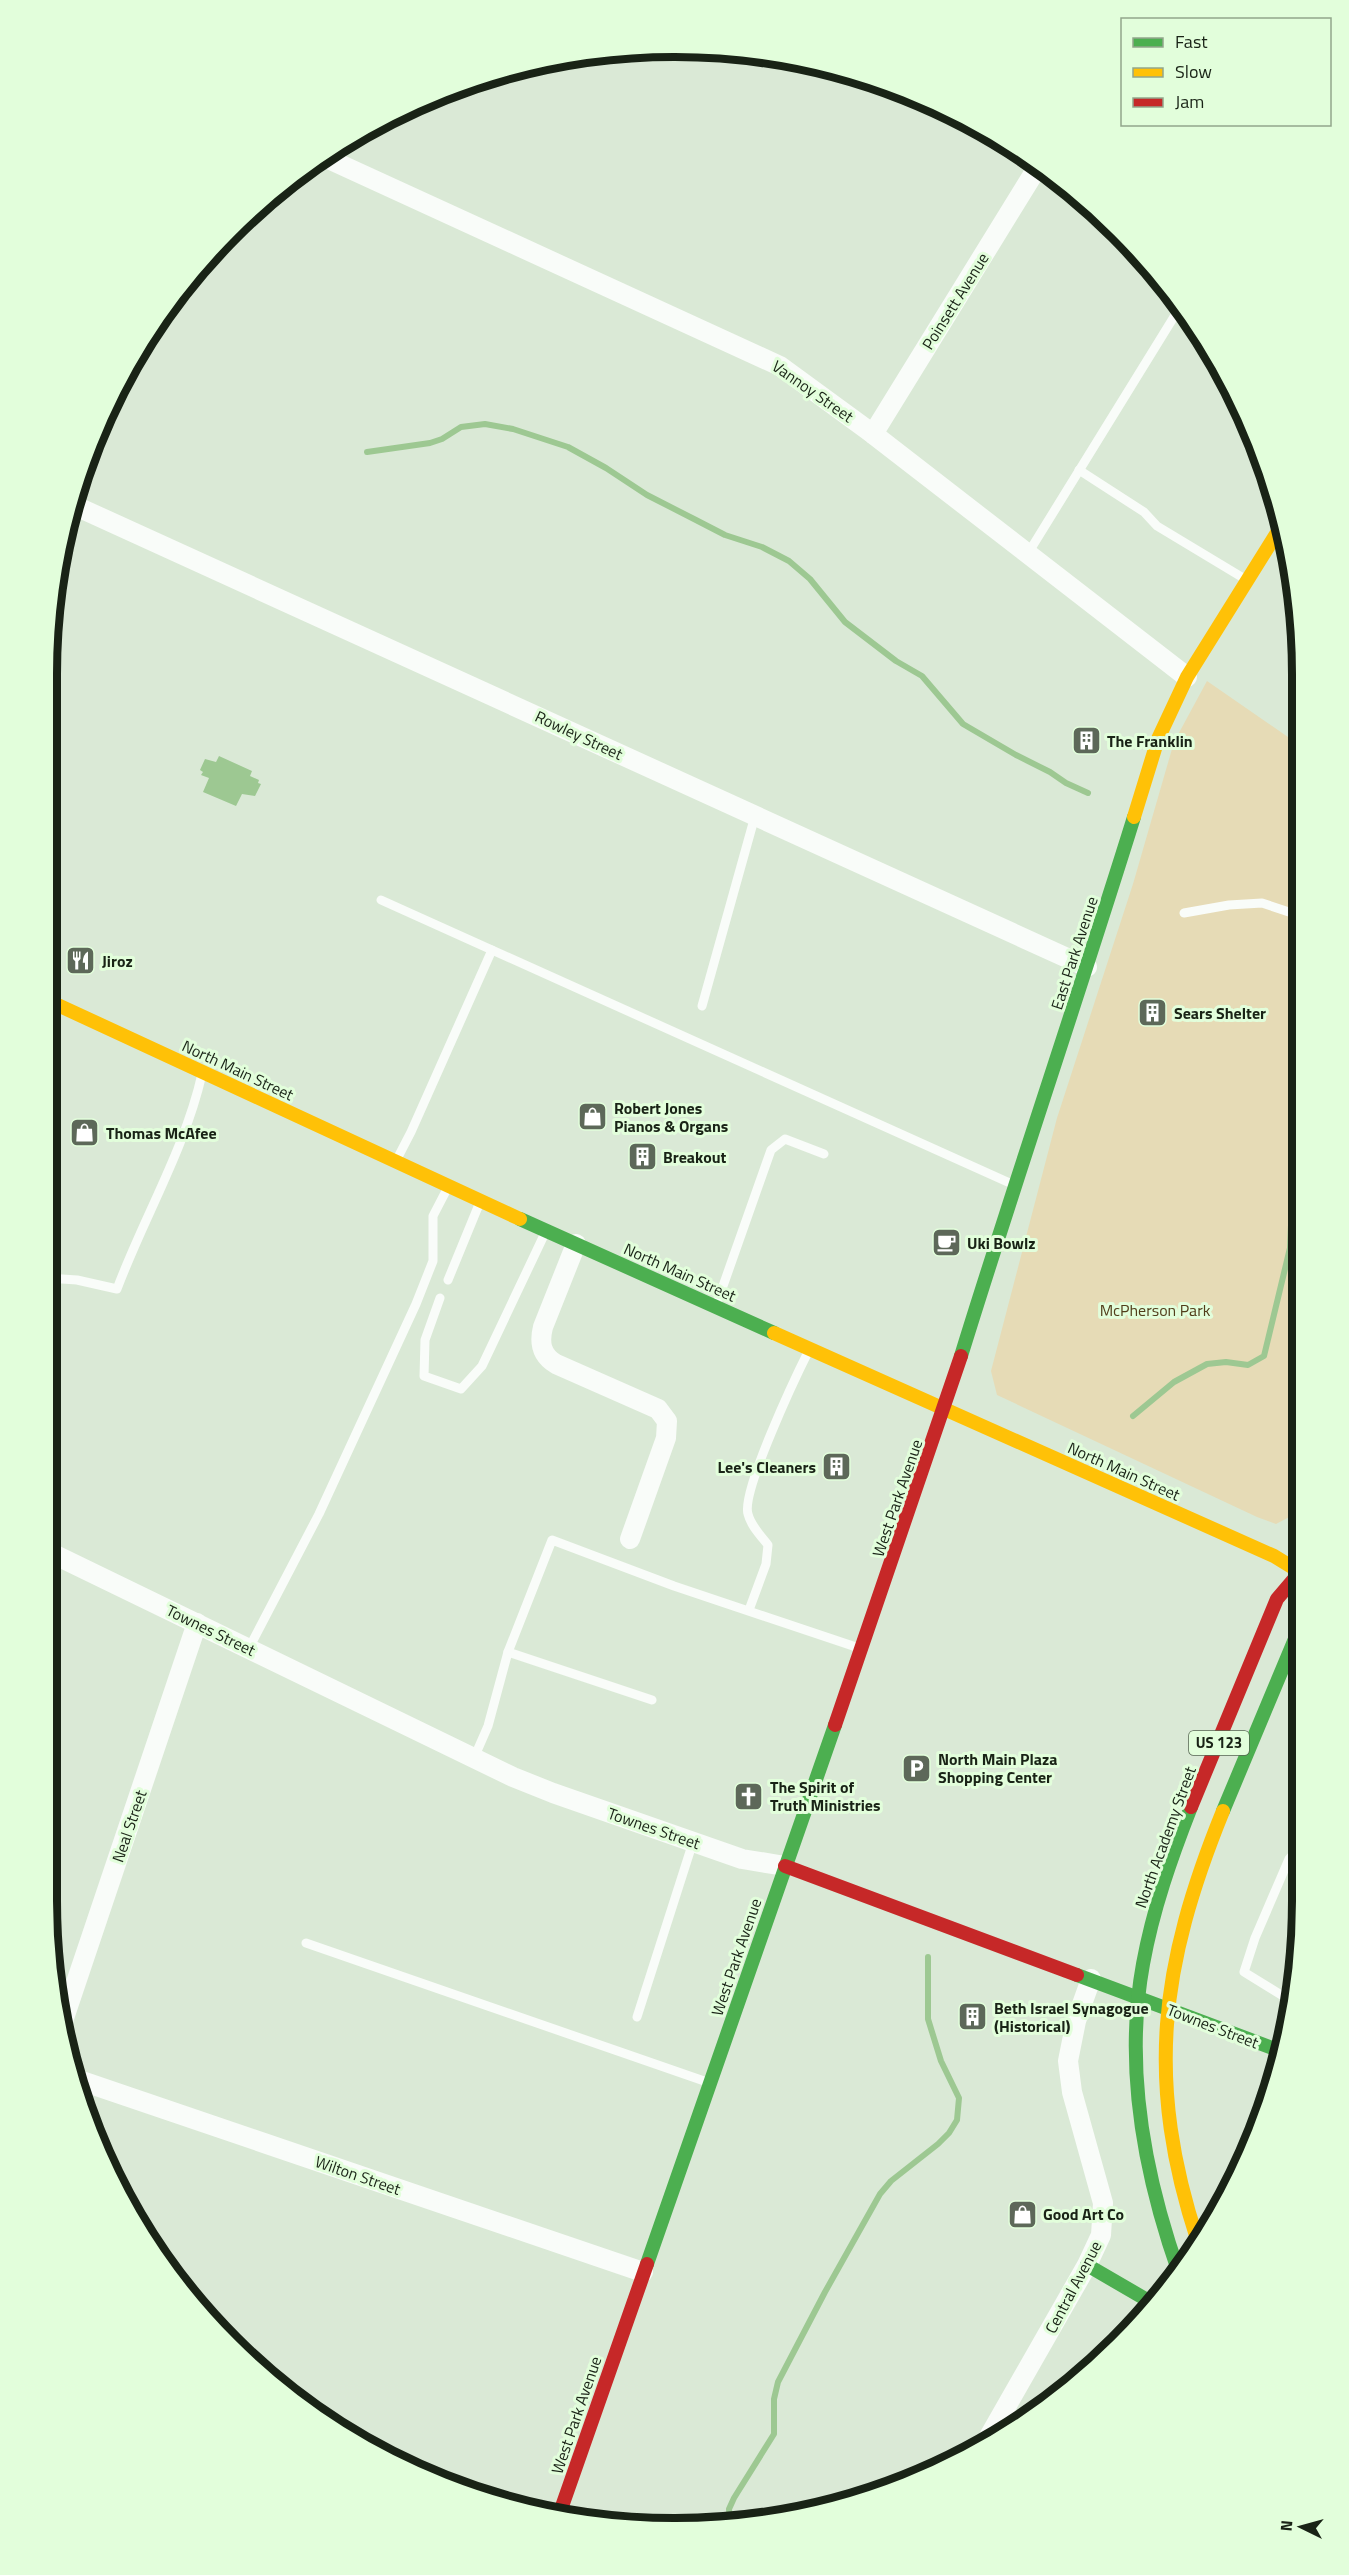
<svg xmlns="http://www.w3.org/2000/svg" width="1349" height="2575" font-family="'Titillium Web',sans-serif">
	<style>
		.green { fill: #e6dbb6 }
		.water { fill: #9dc892 }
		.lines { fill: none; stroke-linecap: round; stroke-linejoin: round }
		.stream { stroke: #9dc892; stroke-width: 6 }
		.lane { stroke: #f9fcf9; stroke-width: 9 }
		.street { stroke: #f9fcf9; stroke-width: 20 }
		.fast { stroke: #4caf50; stroke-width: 14 }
		.slow { stroke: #ffc107; stroke-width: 14 }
		.jam { stroke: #c62828; stroke-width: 14 }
		.labels { text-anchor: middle; stroke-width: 6; stroke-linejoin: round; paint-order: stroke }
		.shield { fill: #e2fedb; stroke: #556551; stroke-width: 1.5 }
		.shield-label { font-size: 15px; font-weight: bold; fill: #192316 }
		.street-label { font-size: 16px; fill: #192316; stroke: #e2fedb }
		.poi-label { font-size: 16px; font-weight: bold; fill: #192316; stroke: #e2fedb; text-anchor: start }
		.park-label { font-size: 16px; fill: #513d1a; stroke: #e2fedb }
		.rim { fill: none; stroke: #192316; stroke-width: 8 }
	</style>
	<rect width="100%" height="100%" fill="#dae9d6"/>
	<path class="green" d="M 1207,681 L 1298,744 L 1300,1505 L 1295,1514 L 1276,1524 L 1257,1517 L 997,1395 L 991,1371 L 1057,1118 L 1133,884 L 1174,742 Z"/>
	<path class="water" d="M 219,756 L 252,771 L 250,776 L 259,780 L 258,783 L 261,784 L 255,796 L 242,794 L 236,806 L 203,792 L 209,778 L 201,775 L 203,772 L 200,770 L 205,759 L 216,762 Z"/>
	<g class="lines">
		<g class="stream">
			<path d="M 367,452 L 430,443 L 442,439 L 461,427 L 485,424 L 513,429 L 568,447 L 606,468 L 647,495 L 694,519 L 725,535 L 762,547 L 789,561 L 810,579 L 845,622 L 896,661 L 922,676 L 963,724 L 1016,755 L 1050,772 L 1066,783 L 1088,793"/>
			<path d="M 1292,1198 L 1299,1163"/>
			<path d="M 1133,1416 L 1174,1382 L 1207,1364 L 1226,1362 L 1248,1365 L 1264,1356 L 1290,1248 L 1291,1225"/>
			<path d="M 730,2525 L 729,2509 L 734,2498 L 774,2434 L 774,2399 L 778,2382 L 825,2292 L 880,2194 L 891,2181 L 938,2144 L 949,2133 L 957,2120 L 959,2098 L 941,2061 L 928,2019 L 928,1957"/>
		</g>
		<g class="lane">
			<path d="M 1079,470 L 1144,512 L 1157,526 L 1245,579"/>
			<path d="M 1027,555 L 1180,307"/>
			<path d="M 381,900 L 1012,1184"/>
			<path d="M 1184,913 L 1229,905 L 1262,903 L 1298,915"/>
			<path d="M 702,1006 L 755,816"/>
			<path d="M 397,1159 L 411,1132 L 492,950"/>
			<path d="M 47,1278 L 77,1280 L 117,1289 C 144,1217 185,1149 202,1074"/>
			<path d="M 448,1280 L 480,1202"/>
			<path d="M 440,1298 L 425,1340 L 424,1376 L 461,1389 L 482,1366 L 545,1233"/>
			<path d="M 717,1303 L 771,1150 L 785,1139 L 824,1154"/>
			<path d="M 749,1610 L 766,1564 L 768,1545 C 761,1536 751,1526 748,1514 C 741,1492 796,1376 809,1350"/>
			<path d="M 249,1648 L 319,1514 L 416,1304 L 433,1261 L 433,1216 L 447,1189"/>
			<path d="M 508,1652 L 652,1700"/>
			<path d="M 474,1758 L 488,1726 L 508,1652 L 552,1540 L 674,1586 L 859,1648"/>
			<path d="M 306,1943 L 707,2082"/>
			<path d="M 1291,2001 L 1244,1972 L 1255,1938 L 1289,1859 L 1296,1851 L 1301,1851"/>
			<path d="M 637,2017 L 693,1842"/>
			<path d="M 1275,2046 L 1289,2016"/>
		</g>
		<g class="street">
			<path d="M 324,157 L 780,366 L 873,434 L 1187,677"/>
			<path d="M 873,434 L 1037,168"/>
			<path d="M 71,504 L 1087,967"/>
			<path d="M 576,1244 L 543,1327 C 539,1343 541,1355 556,1364 L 658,1409 L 667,1421 L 666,1438 L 630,1539"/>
			<path d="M 47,1551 L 513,1777 L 553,1793 L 742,1859 L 785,1866"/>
			<path d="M 60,2030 L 197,1623"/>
			<path d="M 73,2078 L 643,2272"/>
			<path d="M 986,2442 L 1087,2265 L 1101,2235 L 1103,2203 L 1072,2092 L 1068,2061 L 1076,2021 L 1091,1979"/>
		</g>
		<g class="fast">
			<path d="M 520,1219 L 774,1333"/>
			<path d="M 961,1356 C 1017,1175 1078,997 1134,817"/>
			<path d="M 1223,1811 L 1300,1627"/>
			<path d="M 1077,1975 L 1283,2052"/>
			<path d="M 647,2264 L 835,1725"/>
			<path d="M 1087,2265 L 1154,2304"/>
			<path d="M 1179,2273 C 1144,2174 1124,2068 1143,1964 C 1153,1909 1171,1858 1191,1807"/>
		</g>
		<g class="slow">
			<path d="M 1134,817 L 1158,739 L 1187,677 L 1280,528"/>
			<path d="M 47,1000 L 520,1219"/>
			<path d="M 774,1333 L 1274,1556 L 1300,1572"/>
			<path d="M 1198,2242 C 1145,2081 1160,1966 1223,1811"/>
		</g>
		<g class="jam">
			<path d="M 835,1725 L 961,1356"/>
			<path d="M 1191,1807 L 1277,1599 L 1300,1572"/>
			<path d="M 785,1866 L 1077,1975"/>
			<path d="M 559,2515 L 647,2264"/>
		</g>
	</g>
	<defs>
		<symbol id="building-square" viewBox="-11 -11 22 22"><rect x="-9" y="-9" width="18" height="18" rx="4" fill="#5d6859" stroke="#e2fedb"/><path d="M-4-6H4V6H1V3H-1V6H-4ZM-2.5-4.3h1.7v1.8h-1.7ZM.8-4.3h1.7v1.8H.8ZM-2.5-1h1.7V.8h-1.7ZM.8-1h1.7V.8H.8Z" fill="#fff"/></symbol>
		<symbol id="restaurant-square" viewBox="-11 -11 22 22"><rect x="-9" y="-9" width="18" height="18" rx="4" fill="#5d6859" stroke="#e2fedb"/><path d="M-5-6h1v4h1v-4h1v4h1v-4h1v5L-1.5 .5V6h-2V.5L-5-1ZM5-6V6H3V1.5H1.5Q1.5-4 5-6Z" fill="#fff"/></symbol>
		<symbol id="shop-square" viewBox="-11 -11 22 22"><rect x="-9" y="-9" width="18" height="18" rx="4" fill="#5d6859" stroke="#e2fedb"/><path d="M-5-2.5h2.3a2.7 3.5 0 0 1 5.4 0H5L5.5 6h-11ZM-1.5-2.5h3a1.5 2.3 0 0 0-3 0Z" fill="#fff"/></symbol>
		<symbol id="cafe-square" viewBox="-11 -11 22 22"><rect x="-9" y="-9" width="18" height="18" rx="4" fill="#5d6859" stroke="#e2fedb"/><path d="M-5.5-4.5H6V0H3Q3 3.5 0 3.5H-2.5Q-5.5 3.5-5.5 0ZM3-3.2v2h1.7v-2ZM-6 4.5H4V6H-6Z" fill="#fff"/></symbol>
		<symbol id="parking-square" viewBox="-11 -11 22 22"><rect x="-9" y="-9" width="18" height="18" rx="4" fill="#5d6859" stroke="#e2fedb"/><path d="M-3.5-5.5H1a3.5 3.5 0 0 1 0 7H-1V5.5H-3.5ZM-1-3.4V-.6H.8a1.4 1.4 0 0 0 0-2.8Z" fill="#fff"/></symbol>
		<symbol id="church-square" viewBox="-11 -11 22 22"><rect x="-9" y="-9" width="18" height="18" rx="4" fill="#5d6859" stroke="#e2fedb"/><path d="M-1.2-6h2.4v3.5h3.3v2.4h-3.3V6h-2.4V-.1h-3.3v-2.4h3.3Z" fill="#fff"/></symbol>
	</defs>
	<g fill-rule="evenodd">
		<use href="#building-square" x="1070" y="724" width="33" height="33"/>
		<use href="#restaurant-square" x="64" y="944" width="33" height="33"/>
		<use href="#building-square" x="1136" y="996" width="33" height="33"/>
		<use href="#shop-square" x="576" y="1100" width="33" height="33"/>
		<use href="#shop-square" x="68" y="1116" width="33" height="33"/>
		<use href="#building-square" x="626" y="1140" width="33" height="33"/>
		<use href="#cafe-square" x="930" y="1226" width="33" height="33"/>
		<use href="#building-square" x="820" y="1450" width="33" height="33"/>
		<use href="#parking-square" x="900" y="1752" width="33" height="33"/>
		<use href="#church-square" x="732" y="1780" width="33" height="33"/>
		<use href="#building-square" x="956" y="2000" width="33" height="33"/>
		<use href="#shop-square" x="1006" y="2198" width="33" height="33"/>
	</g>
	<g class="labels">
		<rect class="shield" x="1189" y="1731" width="60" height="24" rx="4.5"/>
		<g class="shield-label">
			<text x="1219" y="1748">US 123</text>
		</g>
		<g class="street-label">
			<text transform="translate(955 301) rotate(-58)" y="6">Poinsett Avenue</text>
			<text transform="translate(813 391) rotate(35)" y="6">Vannoy Street</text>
			<text transform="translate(579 735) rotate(25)" y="6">Rowley Street</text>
			<text transform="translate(1074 953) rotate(-72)" y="6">East Park Avenue</text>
			<text transform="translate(238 1070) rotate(25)" y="6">North Main Street</text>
			<text transform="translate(680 1272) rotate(24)" y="6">North Main Street</text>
			<text transform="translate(1124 1471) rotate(24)" y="6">North Main Street</text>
			<text transform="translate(897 1498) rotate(-71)" y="6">West Park Avenue</text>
			<text transform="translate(211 1630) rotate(26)" y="6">Townes Street</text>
			<text transform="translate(129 1826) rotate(-71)" y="6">Neal Street</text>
			<text transform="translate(654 1828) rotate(19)" y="6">Townes Street</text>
			<text transform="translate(1165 1837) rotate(-70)" y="6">North Academy Street</text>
			<text transform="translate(736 1957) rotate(-71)" y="6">West Park Avenue</text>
			<text transform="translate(1213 2026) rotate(21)" y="6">Townes Street</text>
			<text transform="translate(358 2175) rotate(19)" y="6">Wilton Street</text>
			<text transform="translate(1073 2287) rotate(-62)" y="6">Central Avenue</text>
			<text transform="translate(576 2415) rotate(-71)" y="6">West Park Avenue</text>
		</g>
		<g class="poi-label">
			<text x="1107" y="747">The Franklin</text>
			<text x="102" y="967">Jiroz</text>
			<text x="1174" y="1019">Sears Shelter</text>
			<text x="614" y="1114">Robert Jones<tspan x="614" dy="18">Pianos &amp; Organs</tspan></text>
			<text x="106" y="1139">Thomas McAfee</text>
			<text x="663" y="1163">Breakout</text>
			<text x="967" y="1249">Uki Bowlz</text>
			<text x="816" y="1473" text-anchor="end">Lee's Cleaners</text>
			<text x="938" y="1765">North Main Plaza<tspan x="938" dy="18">Shopping Center</tspan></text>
			<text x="770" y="1793">The Spirit of<tspan x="770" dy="18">Truth Ministries</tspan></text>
			<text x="994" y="2014">Beth Israel Synagogue<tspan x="994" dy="18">(Historical)</tspan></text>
			<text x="1043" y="2220">Good Art Co</text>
		</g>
		<g class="park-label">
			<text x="1155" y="1316">McPherson Park</text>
		</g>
	</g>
	<path d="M0 0H1349V2575H0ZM674 57H675A617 617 0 0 1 1292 674V1901A617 617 0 0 1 675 2518H674A617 617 0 0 1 57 1901V674A617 617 0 0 1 674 57Z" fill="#e2fedb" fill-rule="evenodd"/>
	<path class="rim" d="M674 57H675A617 617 0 0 1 1292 674V1901A617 617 0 0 1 675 2518H674A617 617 0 0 1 57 1901V674A617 617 0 0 1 674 57Z"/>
	<rect x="1121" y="18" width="210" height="108" fill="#e2fedb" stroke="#92a68c" stroke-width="1.5"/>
	<rect x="1133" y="38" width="30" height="9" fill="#4caf50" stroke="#92a68c" stroke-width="1.5"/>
	<text x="1175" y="48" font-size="18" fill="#192316">Fast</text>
	<rect x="1133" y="68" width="30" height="9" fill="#ffc107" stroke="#92a68c" stroke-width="1.5"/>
	<text x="1175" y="78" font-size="18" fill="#192316">Slow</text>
	<rect x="1133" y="98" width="30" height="9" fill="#c62828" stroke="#92a68c" stroke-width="1.5"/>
	<text x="1175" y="108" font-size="18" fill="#192316">Jam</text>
	<g transform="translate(1301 2527) rotate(275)" stroke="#e2fedb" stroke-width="4.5" paint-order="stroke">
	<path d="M0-4.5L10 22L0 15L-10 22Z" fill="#192316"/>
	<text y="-9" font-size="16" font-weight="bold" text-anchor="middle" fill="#192316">N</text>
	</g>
</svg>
